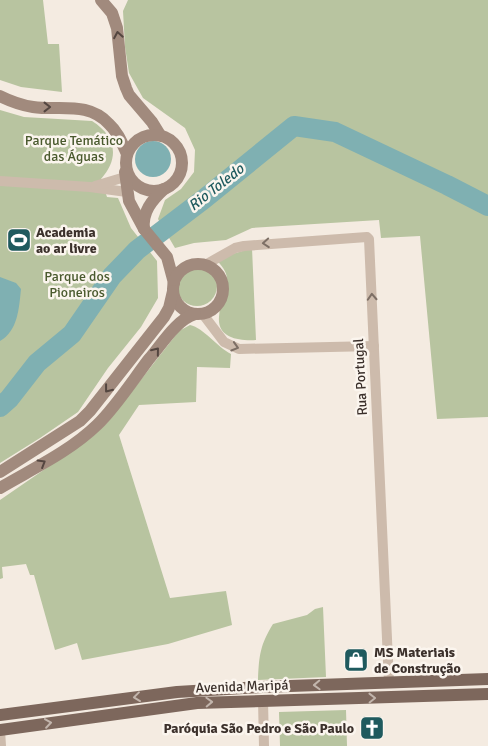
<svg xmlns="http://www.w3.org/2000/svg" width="488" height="746" font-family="Signika,sans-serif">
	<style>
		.green { fill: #b8c4a0 }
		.water { fill: #7fb0b2 }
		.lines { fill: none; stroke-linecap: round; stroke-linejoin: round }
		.river { stroke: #7fb0b2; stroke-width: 20 }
		.street { stroke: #cdbbac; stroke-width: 10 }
		.secondary { stroke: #a18a7d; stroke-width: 12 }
		.primary { stroke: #7d675c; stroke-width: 12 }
		.oneway { stroke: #544640 }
		.oneway2 { stroke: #7d6f65 }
		.oneway3 { stroke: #c2b5ac }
		.labels { text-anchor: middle; stroke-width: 5; stroke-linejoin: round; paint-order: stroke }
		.park-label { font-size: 14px; fill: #4a5a2e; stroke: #fbf5ee }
		.poi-label { font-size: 14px; font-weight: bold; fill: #3b302b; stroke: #fbf5ee; text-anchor: start }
		.street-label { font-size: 14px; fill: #3b302b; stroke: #fbf5ee }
		.water-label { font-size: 15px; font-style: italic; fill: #1f5a5e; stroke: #fbf5ee }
	</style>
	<rect width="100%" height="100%" fill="#f4ebe1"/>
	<g class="green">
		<path d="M 0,0 L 43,0 L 48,44 L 59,44 L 62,92 L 21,87 L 0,80 Z"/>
		<path d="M 128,0 L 488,0 L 488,417 L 437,419 L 420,236 L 381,238 L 379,220 L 252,228 L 226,240 L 194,243 L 175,248 L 158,219 L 165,200 L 181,189 L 194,172 L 195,150 L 185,128 L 143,98 L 129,73 L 125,47 L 123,11 Z"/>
		<path d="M 0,110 L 24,117 L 92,121 C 116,136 120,158 101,179 L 107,197 L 118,198 L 131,228 L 157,261 L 158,298 L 141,327 L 108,368 L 78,412 L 40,438 L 0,463 Z"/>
		<path d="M 252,248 L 256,340 C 241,341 217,339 219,317 C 220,296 238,280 217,261 L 226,256 Z"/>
		<circle cx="197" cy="286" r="20"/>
		<path d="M 190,325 C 204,328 217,347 231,354 L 230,368 L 197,367 L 196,402 L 139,405 L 119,435 L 170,598 L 226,591 L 232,625 L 168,644 L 82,660 L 77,643 L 55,650 L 34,575 L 30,575 L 26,564 L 2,567 L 3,578 L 0,579 L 0,500 L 93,436 L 107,423 L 179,331 Z"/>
		<path d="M 323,607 L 326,677 L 258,680 C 259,656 260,645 273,624 L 307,615 L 315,609 Z"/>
		<path d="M 346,710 L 347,746 L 280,746 L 279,712 Z"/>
	</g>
	<g class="water">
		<circle cx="153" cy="159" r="18"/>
		<path d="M 0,277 L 16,283 L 21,289 C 19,308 18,331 0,341 Z"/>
	</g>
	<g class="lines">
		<path class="river" d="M 0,407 L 9,399 L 37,363 L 72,334 L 112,276 L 137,250 L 204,199 L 294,126 L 335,132 L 447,185 L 488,206"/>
		<g class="street">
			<path d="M 0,181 L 90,187 L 127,192"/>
			<path d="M 95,186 L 125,177"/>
			<path d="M 205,265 L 235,248 L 244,246 L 367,237 L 369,239 L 389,683"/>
			<path d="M 202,313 L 224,342 L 239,349 L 374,346"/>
			<path d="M 263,700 L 264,746"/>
			<path d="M 0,730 L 1,746"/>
		</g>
		<g class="secondary">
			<path d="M 101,0 L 112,13 L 117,28 L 122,76 L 126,88 L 129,95 L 152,122 L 160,135"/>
			<path d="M 0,96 C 10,101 21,105 33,107 C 60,111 88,101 109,124 C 118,132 122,143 127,154"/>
			<circle cx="154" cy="163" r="28"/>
			<path d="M 125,172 L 129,201 L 144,229 L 167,257 L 174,283"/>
			<path d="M 144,229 C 142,212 152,200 164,189"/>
			<circle cx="198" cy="289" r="25"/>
			<path d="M 0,472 L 80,421 L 90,411 L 164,317 L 169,308 L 173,291"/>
			<path d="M 0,488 C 32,469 69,452 97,425 C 115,408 133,380 149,359 C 162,344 176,320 195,314"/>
		</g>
		<g class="primary">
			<path d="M 0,715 L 177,692 L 262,687 L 488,679"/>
			<path d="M 0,730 L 197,703 L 488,694"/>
		</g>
	</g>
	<defs><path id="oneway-chevron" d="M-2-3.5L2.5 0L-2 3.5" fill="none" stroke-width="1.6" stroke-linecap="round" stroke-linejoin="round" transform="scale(1.25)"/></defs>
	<g class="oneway">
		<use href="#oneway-chevron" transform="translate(118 35) rotate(-100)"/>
		<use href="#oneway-chevron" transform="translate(47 107)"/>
		<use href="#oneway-chevron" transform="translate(156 351) rotate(-51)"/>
		<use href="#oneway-chevron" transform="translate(108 389) rotate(128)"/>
		<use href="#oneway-chevron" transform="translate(42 463) rotate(-31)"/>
	</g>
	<g class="oneway2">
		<use href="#oneway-chevron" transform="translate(266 243) rotate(176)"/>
		<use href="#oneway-chevron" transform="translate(372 297) rotate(-93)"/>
		<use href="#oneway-chevron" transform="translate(235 347) rotate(17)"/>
	</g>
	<g class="oneway3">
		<use href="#oneway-chevron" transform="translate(317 685) rotate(178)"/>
		<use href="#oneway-chevron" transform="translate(137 697) rotate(173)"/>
		<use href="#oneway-chevron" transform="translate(372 698) rotate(-1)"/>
		<use href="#oneway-chevron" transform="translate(209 702) rotate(-2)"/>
		<use href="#oneway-chevron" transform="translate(48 723) rotate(-8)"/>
	</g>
	<defs>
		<symbol id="stadium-square" viewBox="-11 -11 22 22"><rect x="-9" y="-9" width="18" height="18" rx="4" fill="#1f5a5e" stroke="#fbf5ee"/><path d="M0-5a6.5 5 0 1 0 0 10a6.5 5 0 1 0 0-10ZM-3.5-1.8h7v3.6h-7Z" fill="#fff"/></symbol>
		<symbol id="shop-square" viewBox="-11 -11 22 22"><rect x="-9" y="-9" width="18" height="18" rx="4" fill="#1f5a5e" stroke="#fbf5ee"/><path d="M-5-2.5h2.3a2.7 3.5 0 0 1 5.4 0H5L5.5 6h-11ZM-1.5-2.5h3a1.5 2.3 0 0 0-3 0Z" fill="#fff"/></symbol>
		<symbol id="church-square" viewBox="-11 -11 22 22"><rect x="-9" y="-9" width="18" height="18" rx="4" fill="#1f5a5e" stroke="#fbf5ee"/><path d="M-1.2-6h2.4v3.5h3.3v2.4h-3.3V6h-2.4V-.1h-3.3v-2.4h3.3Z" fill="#fff"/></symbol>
	</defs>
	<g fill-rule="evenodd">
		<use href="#stadium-square" x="5" y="226" width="28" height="28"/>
		<use href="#shop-square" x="342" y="646" width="28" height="28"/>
		<use href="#church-square" x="358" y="714" width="28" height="28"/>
	</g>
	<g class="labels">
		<g class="park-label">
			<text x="74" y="145">Parque Temático<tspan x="74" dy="16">das Águas</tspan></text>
			<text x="77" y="281">Parque dos<tspan x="77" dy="16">Pioneiros</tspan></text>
		</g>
		<g class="poi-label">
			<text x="36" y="237">Academia<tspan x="36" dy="16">ao ar livre</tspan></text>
			<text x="374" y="657">MS Materiais<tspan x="374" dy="16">de Construção</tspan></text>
			<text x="354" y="733" text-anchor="end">Paróquia São Pedro e São Paulo</text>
		</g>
		<g class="street-label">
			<text transform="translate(360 377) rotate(-93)" y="5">Rua Portugal</text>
			<text transform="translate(242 686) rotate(-2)" y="5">Avenida Maripá</text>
		</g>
		<g class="water-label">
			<text transform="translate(216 187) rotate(-38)" y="5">Rio Toledo</text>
		</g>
	</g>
</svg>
